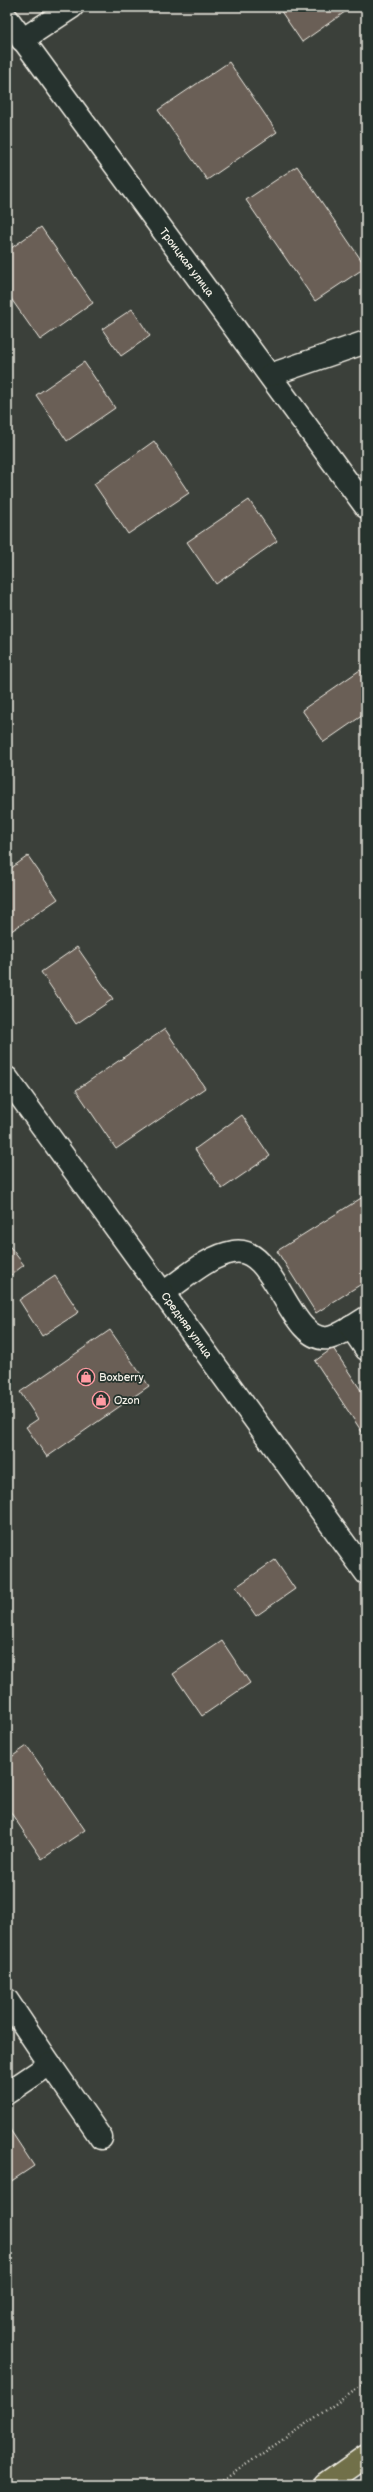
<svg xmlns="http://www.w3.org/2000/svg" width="373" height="2492" font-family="'Balsamiq Sans',sans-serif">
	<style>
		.building { fill: #6b5f57; stroke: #f4f1e8 }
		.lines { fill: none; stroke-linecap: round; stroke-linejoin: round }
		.service-casing { stroke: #f4f1e8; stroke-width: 25 }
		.minor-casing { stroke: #f4f1e8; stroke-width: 25 }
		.tertiary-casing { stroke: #f4f1e8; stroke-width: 25 }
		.trunk-casing { stroke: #f4f1e8; stroke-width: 25 }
		.path { stroke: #f4f1e8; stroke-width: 2.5; stroke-dasharray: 1 3; stroke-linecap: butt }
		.service { stroke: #26332d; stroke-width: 22 }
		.minor { stroke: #26332d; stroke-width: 22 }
		.tertiary { stroke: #26332d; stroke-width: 22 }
		.trunk { stroke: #71704a; stroke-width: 22 }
		.labels { text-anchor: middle; stroke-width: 3.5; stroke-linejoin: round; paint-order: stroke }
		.street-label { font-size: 11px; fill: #f4f1e8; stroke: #26332d }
		.poi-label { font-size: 11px; fill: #f4f1e8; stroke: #26332d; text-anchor: start }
	</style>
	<rect width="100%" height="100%" fill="#3b403a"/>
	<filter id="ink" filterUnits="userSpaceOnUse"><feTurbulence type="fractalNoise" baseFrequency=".025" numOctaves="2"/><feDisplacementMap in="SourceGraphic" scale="8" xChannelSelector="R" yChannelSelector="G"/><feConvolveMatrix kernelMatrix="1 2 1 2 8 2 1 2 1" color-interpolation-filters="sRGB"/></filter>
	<g filter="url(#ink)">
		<g class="building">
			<path d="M 278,7 L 352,7 L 302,42 Z"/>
			<path d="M 229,62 L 277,132 L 207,180 L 158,110 Z"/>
			<path d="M 297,166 L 366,267 L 315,301 L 246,200 Z"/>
			<path d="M 41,227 L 93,303 L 40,340 L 7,293 L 7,251 Z"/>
			<path d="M 132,309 L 150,336 L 121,356 L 102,329 Z"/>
			<path d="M 84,362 L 115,408 L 67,441 L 36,395 Z"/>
			<path d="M 154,441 L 189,493 L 128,534 L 94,484 Z"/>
			<path d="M 249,500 L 277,541 L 216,584 L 187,542 Z"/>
			<path d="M 360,670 L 366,678 L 366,713 L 324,742 L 302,710 Z"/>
			<path d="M 366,779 L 366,790 L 361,783 Z"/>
			<path d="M 28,856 L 58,899 L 7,934 L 7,871 Z"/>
			<path d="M 77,947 L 113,999 L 76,1024 L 41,972 Z"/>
			<path d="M 165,1029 L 205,1088 L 116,1149 L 76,1090 Z"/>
			<path d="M 242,1115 L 270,1156 L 222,1189 L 195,1149 Z"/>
			<path d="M 366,1195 L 366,1281 L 316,1313 L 277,1251 Z"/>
			<path d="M 7,1243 L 24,1265 L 7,1278 Z"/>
			<path d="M 55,1276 L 79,1312 L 42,1336 L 19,1300 Z"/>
			<path d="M 110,1330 L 149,1386 L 47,1457 L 26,1427 L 38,1419 L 20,1392 Z"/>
			<path d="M 333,1348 L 366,1398 L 366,1438 L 315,1361 Z"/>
			<path d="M 275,1560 L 295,1589 L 256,1616 L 236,1587 Z"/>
			<path d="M 222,1641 L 250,1683 L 202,1716 L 173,1674 Z"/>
			<path d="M 27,1746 L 85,1830 L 42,1859 L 7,1807 L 7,1760 Z"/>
			<path d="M 7,2125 L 34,2166 L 7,2184 Z"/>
		</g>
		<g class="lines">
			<defs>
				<g id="service">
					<path d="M 163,1293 C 184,1279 208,1256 233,1252 C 275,1243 289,1345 329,1338 C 341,1335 355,1325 366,1318"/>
					<path d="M 351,1327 L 366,1349"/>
					<path d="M 7,2000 L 50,2064 L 7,2093"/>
					<path d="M 50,2064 L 101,2138"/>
				</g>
				<g id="minor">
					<path d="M 7,18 L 366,507"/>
					<path d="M 22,40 L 72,7"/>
					<path d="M 270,375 L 366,342"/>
				</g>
				<path id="tertiary" d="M 7,1078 L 366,1573"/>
				<path id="trunk" d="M 325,2485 L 366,2456"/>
			</defs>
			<use href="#service" class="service-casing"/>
			<use href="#minor" class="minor-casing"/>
			<use href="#tertiary" class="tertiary-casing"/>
			<use href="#trunk" class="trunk-casing"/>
			<path class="path" d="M 216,2485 L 366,2383"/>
			<use href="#service" class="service"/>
			<use href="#minor" class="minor"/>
			<use href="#tertiary" class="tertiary"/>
			<use href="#trunk" class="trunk"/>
		</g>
	</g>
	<defs>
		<symbol id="shop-ring" viewBox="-11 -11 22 22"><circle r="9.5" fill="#26332d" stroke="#ff9aa2" stroke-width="1.5"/><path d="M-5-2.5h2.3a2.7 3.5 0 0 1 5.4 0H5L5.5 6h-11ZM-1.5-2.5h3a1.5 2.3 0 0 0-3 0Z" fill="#ff9aa2"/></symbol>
	</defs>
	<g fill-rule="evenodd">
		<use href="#shop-ring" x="76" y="1367" width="20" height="20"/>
		<use href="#shop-ring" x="91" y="1390" width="20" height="20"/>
	</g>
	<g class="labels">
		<g class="street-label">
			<text transform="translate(187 262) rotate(53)" y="4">Троицкая улица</text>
			<text transform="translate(187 1325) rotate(54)" y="4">Средняя улица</text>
		</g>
		<g class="poi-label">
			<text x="99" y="1381">Boxberry</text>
			<text x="114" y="1404">Ozon</text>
		</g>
	</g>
	<rect width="373" height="2492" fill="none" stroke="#26332d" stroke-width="24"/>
	<rect x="12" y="12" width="349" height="2468" fill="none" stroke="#f4f1e8" stroke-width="1.5" filter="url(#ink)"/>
</svg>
